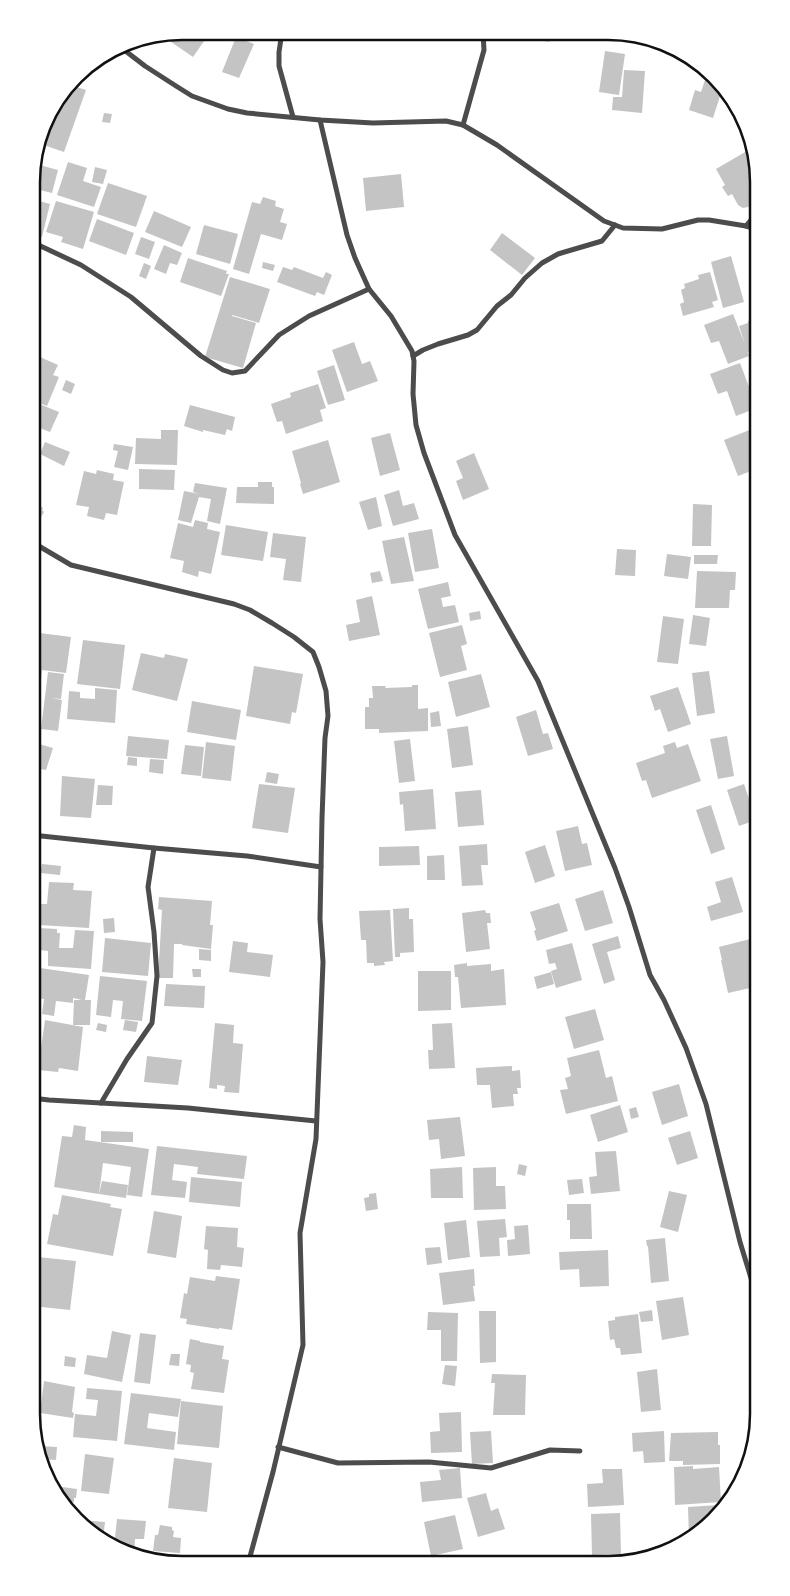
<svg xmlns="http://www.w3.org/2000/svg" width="790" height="1596" font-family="Roboto,sans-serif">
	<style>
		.building { fill: #c4c4c4 }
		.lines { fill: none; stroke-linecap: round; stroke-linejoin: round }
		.minor { stroke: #4c4c4c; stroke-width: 5 }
		.rim { fill: none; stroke: #111; stroke-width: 2.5 }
	</style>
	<rect width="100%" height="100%" fill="#fff"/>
	<g class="building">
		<path d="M 182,31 L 205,31 L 209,34 L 193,57 L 161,35 Z"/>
		<path d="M 530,33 L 550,34 L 549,42 L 529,38 Z"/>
		<path d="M 236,37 L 254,44 L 239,78 L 222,72 Z"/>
		<path d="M 605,51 L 625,54 L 619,95 L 599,92 Z"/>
		<path d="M 624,70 L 645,71 L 642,113 L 612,110 L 613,97 L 622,97 Z"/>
		<path d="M 707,74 L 712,76 L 722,90 L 713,118 L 689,110 L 695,90 L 701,92 Z"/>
		<path d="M 70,85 L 86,90 L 64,152 L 38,143 L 47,115 Z"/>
		<path d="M 104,113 L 112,114 L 110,123 L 102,122 Z"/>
		<path d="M 752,148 L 759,182 L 759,194 L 754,196 L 753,204 L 748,207 L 743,208 L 738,205 L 732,194 L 728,196 L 722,187 L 725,185 L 716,169 Z"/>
		<path d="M 36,151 L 40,152 L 36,164 L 58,170 L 52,193 L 32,188 L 33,163 Z"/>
		<path d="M 68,162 L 87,168 L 83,181 L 101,187 L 94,207 L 57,195 Z"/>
		<path d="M 95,167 L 107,170 L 103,184 L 92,182 Z"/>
		<path d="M 401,174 L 404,207 L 366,211 L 363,178 Z"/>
		<path d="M 108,183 L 147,196 L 136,227 L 97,214 Z"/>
		<path d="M 263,197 L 276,201 L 275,206 L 284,209 L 280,222 L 287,224 L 282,240 L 261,234 L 249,274 L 233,269 L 252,202 L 260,204 Z"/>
		<path d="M 32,199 L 50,204 L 42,237 L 32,235 Z"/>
		<path d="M 56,201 L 94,212 L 83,249 L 61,242 L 63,237 L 46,232 Z"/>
		<path d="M 154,211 L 191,227 L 182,247 L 145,232 Z"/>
		<path d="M 97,219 L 134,233 L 126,255 L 89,241 Z"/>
		<path d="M 204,225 L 238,234 L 230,264 L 196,254 Z"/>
		<path d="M 502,233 L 535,258 L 522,275 L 490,250 Z"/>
		<path d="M 141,237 L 155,242 L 149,259 L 135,254 Z"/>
		<path d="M 164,245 L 182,253 L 177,265 L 170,263 L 166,274 L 154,269 Z"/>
		<path d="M 731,256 L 744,302 L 723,308 L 711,262 Z"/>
		<path d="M 188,258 L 227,271 L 226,274 L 229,274 L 221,296 L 180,282 Z"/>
		<path d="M 263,262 L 275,265 L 273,271 L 262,268 Z"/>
		<path d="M 144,263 L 151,266 L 146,279 L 139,276 Z"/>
		<path d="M 283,267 L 292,270 L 294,267 L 323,278 L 326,272 L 332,275 L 324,295 L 317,292 L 315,296 L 277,282 Z"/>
		<path d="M 710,272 L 718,300 L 712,302 L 714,307 L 683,316 L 680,304 L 684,302 L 681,290 L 685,288 L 684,284 L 699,279 L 698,275 Z"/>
		<path d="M 230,277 L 270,289 L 259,323 L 232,315 L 232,316 L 256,323 L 243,368 L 205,357 Z"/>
		<path d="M 733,314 L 745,344 L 739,326 L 748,323 L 748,321 L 758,317 L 759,348 L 748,352 L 749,356 L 728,364 L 719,341 L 711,343 L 704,325 Z"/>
		<path d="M 354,342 L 362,364 L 370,361 L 378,381 L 347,392 L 332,350 Z"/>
		<path d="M 40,357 L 58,365 L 53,375 L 59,377 L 47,406 L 32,400 L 32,366 L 36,367 Z"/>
		<path d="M 740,363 L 757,408 L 736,416 L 727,391 L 718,394 L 710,374 Z"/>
		<path d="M 334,365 L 345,400 L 328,405 L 317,371 Z"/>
		<path d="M 66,380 L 75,384 L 71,394 L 62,390 Z"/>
		<path d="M 318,384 L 326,408 L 320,410 L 323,421 L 286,434 L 282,421 L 277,422 L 271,404 L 291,397 L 290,393 Z"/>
		<path d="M 32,401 L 59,412 L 50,432 L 32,425 Z"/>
		<path d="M 190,405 L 235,417 L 232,431 L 227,429 L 225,435 L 203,430 L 203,432 L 184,426 Z"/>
		<path d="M 752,429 L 759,447 L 759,468 L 738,476 L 724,440 Z"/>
		<path d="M 161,430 L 178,430 L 177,465 L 135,464 L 136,438 L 161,439 Z"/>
		<path d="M 390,433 L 400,470 L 380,476 L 371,438 Z"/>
		<path d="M 328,440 L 340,482 L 303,494 L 300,484 L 301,483 L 292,451 Z"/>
		<path d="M 45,442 L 70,452 L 64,466 L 40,454 Z"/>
		<path d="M 114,444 L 133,447 L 128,470 L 114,467 L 118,451 L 113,450 Z"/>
		<path d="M 474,453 L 489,489 L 463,500 L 456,481 L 463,478 L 456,461 Z"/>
		<path d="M 139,469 L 175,470 L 174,490 L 139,489 Z"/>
		<path d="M 97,470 L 114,474 L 113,480 L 124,482 L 117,515 L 106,513 L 104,520 L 87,516 L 89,507 L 76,505 L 84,471 L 96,474 Z"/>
		<path d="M 258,482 L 272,482 L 272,487 L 274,487 L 274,504 L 236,503 L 237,487 L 258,487 Z"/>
		<path d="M 195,483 L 227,488 L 220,524 L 207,521 L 211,499 L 199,497 L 191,523 L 178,520 L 184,491 L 200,494 L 193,492 Z"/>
		<path d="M 399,490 L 403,506 L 414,503 L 419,519 L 393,526 L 384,495 Z"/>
		<path d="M 376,497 L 382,526 L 368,530 L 359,502 Z"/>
		<path d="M 36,503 L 43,508 L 42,510 L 44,512 L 41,517 L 40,516 L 37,521 L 35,519 L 34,521 L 32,520 L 32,507 Z"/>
		<path d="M 693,504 L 712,505 L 711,546 L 692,546 Z"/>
		<path d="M 195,520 L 208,523 L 207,529 L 220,532 L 211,574 L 199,571 L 198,577 L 182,572 L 184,561 L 170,558 L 178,523 L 193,527 Z"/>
		<path d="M 226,525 L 268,532 L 263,561 L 221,555 Z"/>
		<path d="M 432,529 L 439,568 L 415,572 L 408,533 Z"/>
		<path d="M 273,533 L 306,537 L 301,582 L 283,580 L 286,559 L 270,557 Z"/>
		<path d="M 404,537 L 414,581 L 391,584 L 382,541 Z"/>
		<path d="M 617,549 L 636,550 L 635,576 L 615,575 Z"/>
		<path d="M 667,554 L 691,557 L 688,579 L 664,576 Z"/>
		<path d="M 694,555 L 718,555 L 717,564 L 694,564 Z"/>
		<path d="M 380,571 L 383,581 L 372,583 L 370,573 Z"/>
		<path d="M 697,571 L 736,572 L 735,590 L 730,590 L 729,608 L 695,608 Z"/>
		<path d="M 448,582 L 451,596 L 441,598 L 443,607 L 455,605 L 459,622 L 428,629 L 418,589 Z"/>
		<path d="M 372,596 L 380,635 L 349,641 L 346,625 L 360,622 L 356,600 Z"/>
		<path d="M 480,611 L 481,619 L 470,621 L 469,613 Z"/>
		<path d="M 693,615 L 710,618 L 706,646 L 689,644 Z"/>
		<path d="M 663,616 L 684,619 L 678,664 L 657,662 Z"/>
		<path d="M 462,625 L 467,644 L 461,646 L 467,670 L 440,677 L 429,633 Z"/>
		<path d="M 32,632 L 71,637 L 66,673 L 42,670 L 41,680 L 32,679 Z"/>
		<path d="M 83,640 L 125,645 L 120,689 L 77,684 Z"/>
		<path d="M 141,653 L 164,658 L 165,654 L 188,659 L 177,701 L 132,690 Z"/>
		<path d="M 254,666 L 303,674 L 296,713 L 292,712 L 290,724 L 246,716 Z"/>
		<path d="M 709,671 L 715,713 L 697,716 L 692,673 Z"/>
		<path d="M 48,672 L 64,674 L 61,699 L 51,698 L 62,700 L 58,731 L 41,729 Z"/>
		<path d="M 481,674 L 490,707 L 456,717 L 448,682 Z"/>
		<path d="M 412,685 L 418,685 L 418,709 L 428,708 L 428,731 L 379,733 L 379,729 L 365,729 L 365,707 L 369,707 L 369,698 L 373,698 L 372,686 L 386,686 L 385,688 L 412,687 Z"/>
		<path d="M 678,687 L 691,724 L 668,732 L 660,709 L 655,711 L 650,696 Z"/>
		<path d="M 95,688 L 117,690 L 115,723 L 67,719 L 69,691 L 80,692 L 80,698 L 95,699 Z"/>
		<path d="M 192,701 L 241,710 L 236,740 L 187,732 Z"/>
		<path d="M 536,710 L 543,734 L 548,733 L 553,749 L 528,756 L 516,717 Z"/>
		<path d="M 439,711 L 441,726 L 431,727 L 430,713 Z"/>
		<path d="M 468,726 L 473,765 L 452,768 L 447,729 Z"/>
		<path d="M 128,736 L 169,740 L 167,759 L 126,756 Z"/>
		<path d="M 727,736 L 734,776 L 718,779 L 710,739 Z"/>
		<path d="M 410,739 L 415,781 L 399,783 L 394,741 Z"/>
		<path d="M 32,742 L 53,748 L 46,770 L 41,769 L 39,775 L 32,773 Z"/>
		<path d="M 206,742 L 235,746 L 231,781 L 202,778 Z"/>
		<path d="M 675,742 L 677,748 L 688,744 L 701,781 L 652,798 L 646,780 L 642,781 L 636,763 L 665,753 L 663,746 Z"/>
		<path d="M 185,745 L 204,747 L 201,776 L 181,774 Z"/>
		<path d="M 128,757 L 137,758 L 137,766 L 127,765 Z"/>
		<path d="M 150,759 L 164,760 L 163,774 L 149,772 Z"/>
		<path d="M 267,772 L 279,774 L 277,784 L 265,782 Z"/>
		<path d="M 62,776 L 95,779 L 91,818 L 60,816 Z"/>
		<path d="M 259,784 L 295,788 L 288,833 L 252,828 Z"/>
		<path d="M 744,784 L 756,820 L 739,826 L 727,790 Z"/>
		<path d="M 98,785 L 113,786 L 112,805 L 96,805 Z"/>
		<path d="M 433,789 L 436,829 L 405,831 L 403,804 L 400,805 L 399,792 Z"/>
		<path d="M 481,790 L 484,825 L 458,827 L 455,792 Z"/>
		<path d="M 711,805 L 725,849 L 711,854 L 696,810 Z"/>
		<path d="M 578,826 L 582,844 L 587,843 L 592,865 L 565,871 L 556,831 Z"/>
		<path d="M 487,844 L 488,865 L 481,865 L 483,885 L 462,886 L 459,846 Z"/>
		<path d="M 545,845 L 555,876 L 535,883 L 525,852 Z"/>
		<path d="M 419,846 L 420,865 L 379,866 L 379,847 Z"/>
		<path d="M 444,855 L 445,880 L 427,880 L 427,856 Z"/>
		<path d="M 42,864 L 61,866 L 60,875 L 40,873 Z"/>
		<path d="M 732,877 L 743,912 L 711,921 L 707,907 L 721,902 L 715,882 Z"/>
		<path d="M 49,882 L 74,883 L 73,890 L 92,891 L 89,928 L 39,925 L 40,904 L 47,904 Z"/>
		<path d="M 603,890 L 613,923 L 585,931 L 575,899 Z"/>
		<path d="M 159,897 L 212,901 L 210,925 L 213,925 L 211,949 L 182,945 L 183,928 L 182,944 L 174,944 L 173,978 L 158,978 L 162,910 L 158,909 Z"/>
		<path d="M 559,903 L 568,931 L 537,941 L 534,931 L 536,930 L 530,912 Z"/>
		<path d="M 409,908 L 409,919 L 413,919 L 414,952 L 400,953 L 400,957 L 395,957 L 393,909 Z"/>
		<path d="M 390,910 L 393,961 L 384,962 L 385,965 L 374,966 L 374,963 L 367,963 L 366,940 L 361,940 L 359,911 Z"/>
		<path d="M 485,910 L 486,913 L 490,913 L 491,923 L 487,923 L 490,949 L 466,952 L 462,913 Z"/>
		<path d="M 114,918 L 115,932 L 104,933 L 103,919 Z"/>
		<path d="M 39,928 L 57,929 L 57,933 L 60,933 L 59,948 L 73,948 L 75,930 L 94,931 L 91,969 L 48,966 L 48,951 L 39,950 L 40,943 L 38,943 Z"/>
		<path d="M 618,936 L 621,948 L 607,952 L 615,980 L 604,984 L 592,944 Z"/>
		<path d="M 105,938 L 151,943 L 148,976 L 102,972 Z"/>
		<path d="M 754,938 L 759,958 L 759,986 L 728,993 L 721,960 L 722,960 L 719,947 Z"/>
		<path d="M 233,941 L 248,943 L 247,952 L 273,955 L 270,977 L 229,972 Z"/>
		<path d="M 572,943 L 582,980 L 556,988 L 551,971 L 557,969 L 555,963 L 549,964 L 546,950 Z"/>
		<path d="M 199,949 L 211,950 L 211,961 L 199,960 Z"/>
		<path d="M 467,963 L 467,966 L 491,964 L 491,971 L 504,969 L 506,1005 L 461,1008 L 458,977 L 455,977 L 454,965 Z"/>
		<path d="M 40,968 L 89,975 L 85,1000 L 91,1000 L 90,1025 L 73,1025 L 74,1000 L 82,1000 L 73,998 L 73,1003 L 56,1001 L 54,1016 L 42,1014 L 44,999 L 36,998 Z"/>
		<path d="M 192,969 L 201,969 L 201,977 L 193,977 Z"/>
		<path d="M 418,971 L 451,971 L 451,1010 L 418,1011 Z"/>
		<path d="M 551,972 L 554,984 L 537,989 L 534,977 Z"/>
		<path d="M 100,976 L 147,981 L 142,1021 L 121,1019 L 123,1001 L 113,1000 L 111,1017 L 96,1015 Z"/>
		<path d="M 166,984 L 205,986 L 204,1008 L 164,1006 Z"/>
		<path d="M 595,1009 L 604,1040 L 574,1049 L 565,1017 Z"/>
		<path d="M 45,1020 L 83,1027 L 78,1071 L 59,1068 L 58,1072 L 38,1070 Z"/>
		<path d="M 125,1020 L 138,1022 L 136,1032 L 123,1030 Z"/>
		<path d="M 98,1023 L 107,1025 L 106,1032 L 96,1030 Z"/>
		<path d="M 215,1023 L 234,1025 L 233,1043 L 243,1044 L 239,1093 L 224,1092 L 225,1086 L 217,1085 L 217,1089 L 209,1088 Z"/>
		<path d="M 452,1023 L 455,1068 L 429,1069 L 428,1050 L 433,1050 L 432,1024 Z"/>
		<path d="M 599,1050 L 606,1078 L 612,1076 L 618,1101 L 566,1114 L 560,1090 L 568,1089 L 565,1078 L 571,1076 L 567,1058 Z"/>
		<path d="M 147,1056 L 182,1060 L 178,1085 L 144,1082 Z"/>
		<path d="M 512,1066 L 512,1071 L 520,1070 L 521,1088 L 517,1088 L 518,1094 L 513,1094 L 514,1106 L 492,1108 L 490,1085 L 477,1085 L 476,1068 Z"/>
		<path d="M 679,1084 L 688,1116 L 662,1125 L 652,1092 Z"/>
		<path d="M 620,1105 L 628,1132 L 598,1142 L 590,1115 Z"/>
		<path d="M 636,1107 L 639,1117 L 631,1119 L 629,1109 Z"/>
		<path d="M 460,1117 L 465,1156 L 441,1159 L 439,1139 L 429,1140 L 427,1120 Z"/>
		<path d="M 74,1125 L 86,1127 L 85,1140 L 149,1149 L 142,1197 L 127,1195 L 131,1167 L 103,1163 L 99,1194 L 54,1187 L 62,1136 L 72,1137 Z"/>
		<path d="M 101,1131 L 133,1132 L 133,1142 L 101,1142 Z"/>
		<path d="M 690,1131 L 698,1158 L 677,1165 L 668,1138 Z"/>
		<path d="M 157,1146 L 247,1156 L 244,1179 L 197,1174 L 198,1167 L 174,1164 L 172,1180 L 187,1182 L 185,1198 L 151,1195 Z"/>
		<path d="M 616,1151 L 620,1191 L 591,1194 L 589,1177 L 597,1176 L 595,1152 Z"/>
		<path d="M 519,1164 L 527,1166 L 525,1176 L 517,1174 Z"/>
		<path d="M 462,1167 L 463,1198 L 431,1198 L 430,1169 Z"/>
		<path d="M 496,1167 L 496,1186 L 505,1186 L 506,1209 L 474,1210 L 473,1168 Z"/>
		<path d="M 191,1177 L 242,1182 L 240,1207 L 189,1202 Z"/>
		<path d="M 582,1179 L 584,1193 L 569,1195 L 567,1180 Z"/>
		<path d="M 102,1181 L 128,1185 L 126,1198 L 99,1194 Z"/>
		<path d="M 669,1191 L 687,1195 L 678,1232 L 660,1227 Z"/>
		<path d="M 376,1193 L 378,1209 L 366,1211 L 364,1198 L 369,1197 L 369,1194 Z"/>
		<path d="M 62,1195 L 111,1204 L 110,1207 L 122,1209 L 113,1256 L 47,1244 L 53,1214 L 58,1215 Z"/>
		<path d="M 567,1204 L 591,1204 L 592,1239 L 570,1239 L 570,1220 L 567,1220 Z"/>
		<path d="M 154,1211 L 182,1216 L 176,1258 L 147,1253 Z"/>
		<path d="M 505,1219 L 507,1237 L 499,1238 L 500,1256 L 480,1257 L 477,1221 Z"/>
		<path d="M 466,1220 L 470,1257 L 448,1260 L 444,1223 Z"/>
		<path d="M 528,1225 L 530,1254 L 508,1256 L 507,1240 L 515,1239 L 514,1226 Z"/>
		<path d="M 206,1226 L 238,1228 L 237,1247 L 244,1248 L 242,1267 L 221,1265 L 220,1270 L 207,1269 L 208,1250 L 204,1249 Z"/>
		<path d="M 665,1238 L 669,1281 L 651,1283 L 648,1246 L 647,1246 L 646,1240 Z"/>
		<path d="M 440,1247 L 442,1263 L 427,1265 L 425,1248 Z"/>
		<path d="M 608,1250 L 609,1286 L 580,1287 L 579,1269 L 560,1270 L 559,1252 Z"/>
		<path d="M 38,1257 L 76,1261 L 70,1310 L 32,1306 Z"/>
		<path d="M 474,1269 L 475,1286 L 473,1286 L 475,1301 L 443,1305 L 439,1273 Z"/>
		<path d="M 216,1276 L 240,1279 L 232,1330 L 219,1328 L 219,1329 L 186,1324 L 187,1319 L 180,1318 L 184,1293 L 187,1294 L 190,1277 L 215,1281 Z"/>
		<path d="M 683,1297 L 689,1335 L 662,1340 L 656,1301 Z"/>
		<path d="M 652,1310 L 653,1321 L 641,1322 L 639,1312 Z"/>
		<path d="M 479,1311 L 496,1311 L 496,1362 L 480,1363 Z"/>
		<path d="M 428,1312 L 458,1313 L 457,1361 L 441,1361 L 441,1330 L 427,1330 Z"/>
		<path d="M 638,1314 L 642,1353 L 621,1355 L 620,1348 L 616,1348 L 614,1339 L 610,1340 L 608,1321 L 615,1320 L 615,1317 Z"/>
		<path d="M 112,1331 L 131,1335 L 122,1382 L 84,1374 L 87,1355 L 107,1358 Z"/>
		<path d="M 140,1333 L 156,1335 L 150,1384 L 134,1382 Z"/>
		<path d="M 190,1339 L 200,1341 L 200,1342 L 224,1346 L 222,1359 L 229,1360 L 224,1393 L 191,1389 L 194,1373 L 190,1372 L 191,1365 L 186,1364 Z"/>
		<path d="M 171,1354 L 180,1354 L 179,1366 L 169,1365 Z"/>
		<path d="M 65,1356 L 76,1358 L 75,1367 L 64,1366 Z"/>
		<path d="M 445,1365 L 457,1366 L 455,1386 L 442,1384 Z"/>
		<path d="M 657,1369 L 661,1410 L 641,1412 L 637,1372 Z"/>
		<path d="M 492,1374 L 526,1375 L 525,1415 L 493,1415 L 495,1383 L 491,1383 Z"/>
		<path d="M 44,1381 L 75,1387 L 72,1412 L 74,1413 L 73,1418 L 40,1413 Z"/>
		<path d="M 87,1388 L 122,1391 L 117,1441 L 73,1437 L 75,1414 L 96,1416 L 98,1400 L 86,1399 Z"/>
		<path d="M 131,1393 L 181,1399 L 178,1417 L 149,1413 L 147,1428 L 176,1432 L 174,1450 L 124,1444 Z"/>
		<path d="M 181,1401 L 223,1406 L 219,1448 L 177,1444 Z"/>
		<path d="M 461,1412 L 462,1452 L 431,1453 L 430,1432 L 440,1431 L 439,1413 Z"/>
		<path d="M 491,1431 L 493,1463 L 472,1464 L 470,1432 Z"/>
		<path d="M 664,1431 L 665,1462 L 644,1463 L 643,1451 L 633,1452 L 632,1433 Z"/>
		<path d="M 718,1432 L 718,1445 L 720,1445 L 720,1464 L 683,1465 L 683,1461 L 669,1461 L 671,1433 Z"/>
		<path d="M 41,1446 L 57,1447 L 56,1460 L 40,1459 Z"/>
		<path d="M 85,1454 L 114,1458 L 109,1494 L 81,1491 Z"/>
		<path d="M 174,1458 L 212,1463 L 207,1512 L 168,1508 Z"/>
		<path d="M 693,1466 L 693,1469 L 719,1467 L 721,1502 L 675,1505 L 674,1467 Z"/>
		<path d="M 460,1468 L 462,1498 L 422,1502 L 420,1482 L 441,1480 L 439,1470 Z"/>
		<path d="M 602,1469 L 622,1469 L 624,1505 L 588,1507 L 587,1484 L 603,1483 Z"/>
		<path d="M 62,1487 L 77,1489 L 76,1498 L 74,1498 L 74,1502 L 65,1501 L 61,1495 Z"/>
		<path d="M 486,1493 L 491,1511 L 498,1508 L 505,1529 L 478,1537 L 467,1498 Z"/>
		<path d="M 719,1505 L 720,1513 L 696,1535 L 689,1536 L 688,1507 Z"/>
		<path d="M 620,1513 L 621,1554 L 592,1555 L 591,1514 Z"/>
		<path d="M 455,1515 L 463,1549 L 431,1556 L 424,1522 Z"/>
		<path d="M 117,1519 L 146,1521 L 144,1539 L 135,1539 L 134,1556 L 124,1553 L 114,1547 Z"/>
		<path d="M 80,1520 L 105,1522 L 103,1540 L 83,1528 L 79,1522 Z"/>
		<path d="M 160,1525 L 172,1527 L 172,1530 L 174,1531 L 173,1537 L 181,1538 L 180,1553 L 153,1551 L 155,1535 L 158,1535 Z"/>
		<path d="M 567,1559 L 594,1562 L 594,1565 L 567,1565 Z"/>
	</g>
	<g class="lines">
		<g class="minor">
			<path d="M 282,32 L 279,52 L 279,66 L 293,117"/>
			<path d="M 119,46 L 145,66 L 176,86 L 192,96 L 228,109 L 247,113 L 320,120 L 373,123 L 446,121 L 463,125 L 497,145 L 604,221 L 623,228 L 662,229 L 698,220 L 709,220 L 746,226 L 759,231"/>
			<path d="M 320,120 L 347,235 L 355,258 L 369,289 L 391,316 L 412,351 L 414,361 L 413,394 L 416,425 L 424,453 L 455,535 L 538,681 L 615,868 L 629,907 L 650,975 L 664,1000 L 686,1048 L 706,1104 L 740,1242 L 758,1301"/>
			<path d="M 463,125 L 484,50 L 483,33"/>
			<path d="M 746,226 L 759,211"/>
			<path d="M 32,242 L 81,265 L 131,297 L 201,356 L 223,370 L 232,373 L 245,371 L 279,335 L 309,316 L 369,289"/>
			<path d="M 413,356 L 423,350 L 438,344 L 468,335 L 477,330 L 497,306 L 511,295 L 525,278 L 542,263 L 558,254 L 602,241 L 615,225"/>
			<path d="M 32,542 L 71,565 L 234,604 L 250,610 L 272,623 L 294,637 L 313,652 L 319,667 L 326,691 L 328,716 L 325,738 L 322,818 L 320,919 L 323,962 L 316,1139 L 300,1233 L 303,1345 L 273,1472 L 248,1564"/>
			<path d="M 32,835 L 154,848 L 247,856 L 321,867"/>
			<path d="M 32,1098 L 49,1100 L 188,1108 L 316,1121"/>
			<path d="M 101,1103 L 127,1059 L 152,1023 L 157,976 L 154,932 L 148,887 L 154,848"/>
			<path d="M 278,1447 L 338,1463 L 429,1462 L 491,1468 L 550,1450 L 580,1451"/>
		</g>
	</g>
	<path d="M0 0H790V1596H0ZM182 40H608A142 142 0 0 1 750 182V1414A142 142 0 0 1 608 1556H182A142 142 0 0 1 40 1414V182A142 142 0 0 1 182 40Z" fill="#fff" fill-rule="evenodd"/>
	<path class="rim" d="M182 40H608A142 142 0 0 1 750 182V1414A142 142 0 0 1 608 1556H182A142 142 0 0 1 40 1414V182A142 142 0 0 1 182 40Z"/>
</svg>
